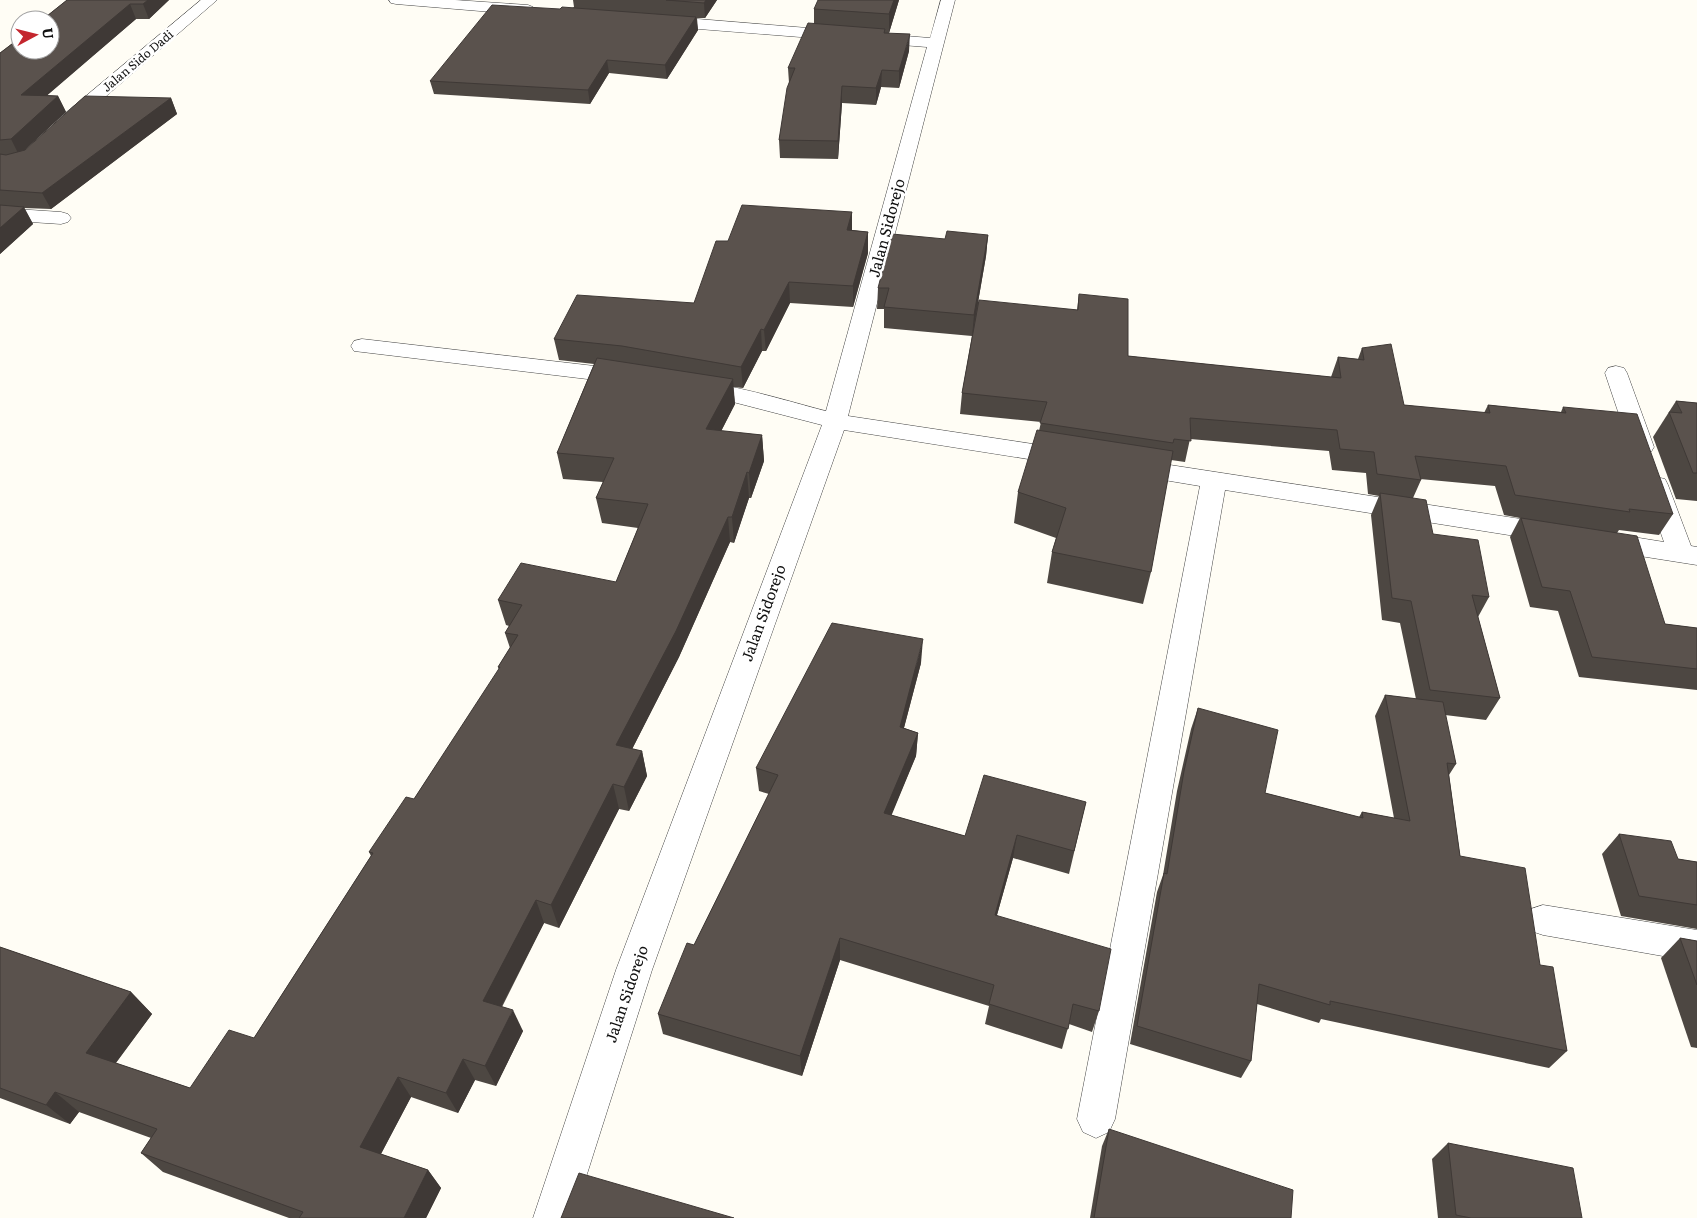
<svg xmlns="http://www.w3.org/2000/svg" width="1697" height="1218" font-family="Literata,serif">
	<style>
		.lines { fill: none; stroke-linecap: round; stroke-linejoin: round }
		.street-casing { stroke: #444; stroke-width: 1 }
		.street { fill: #fff; fill-rule: evenodd }
		.wall { fill: #4d4742 }
		.shaded-wall { fill: #3f3936 }
		.building { fill: #5a524d; stroke: #3f3936 }
		.labels { text-anchor: middle; stroke-width: 5; stroke-linejoin: round; paint-order: stroke }
		.far-street-label { font-size: 12px; fill: #111; stroke: #fff }
		.street-label { font-size: 15px; fill: #111; stroke: #fff }
	</style>
	<rect width="100%" height="100%" fill="#fffdf5"/>
	<g class="lines">
		<defs>
			<g id="street">
				<path d="M 201,0 L 217,0 L 74,124 L 68,125 L 62,124 L 59,120 L 62,116 Z"/>
				<path d="M 389,0 L 455,0 L 528,5 L 533,7 L 536,10 L 533,13 L 528,15 L 396,4 L 391,3 Z"/>
				<path d="M 941,0 L 955,0 L 848,416 L 1066,449 L 1075,451 L 1078,457 L 1075,463 L 1066,465 L 844,430 L 652,970 L 573,1218 L 533,1218 L 616,970 L 822,425 L 733,402 L 690,394 L 687,389 L 690,384 C 716,378 797,404 826,411 L 927,47 L 661,26 L 656,24 L 653,21 L 656,18 L 661,16 L 930,38 Z"/>
				<path d="M 0,208 L 61,212 L 68,214 L 71,218 L 68,222 L 61,224 L 0,220 Z"/>
				<path d="M 362,339 L 629,370 L 637,372 L 640,377 L 637,382 L 629,384 L 354,351 L 351,346 L 354,341 Z"/>
				<path d="M 1616,366 L 1624,368 L 1627,373 L 1654,447 L 1651,452 L 1642,455 L 1633,452 L 1630,447 L 1605,373 L 1608,368 Z"/>
				<path d="M 1131,459 L 1553,524 L 1562,527 L 1566,533 L 1562,539 L 1553,542 L 1225,490 L 1115,1119 L 1109,1132 L 1096,1138 L 1083,1132 L 1077,1119 L 1200,486 L 1122,473 L 1119,467 L 1122,461 Z"/>
				<path d="M 1656,477 L 1665,479 L 1668,485 L 1691,546 L 1697,547 L 1697,565 L 1602,550 L 1593,547 L 1589,541 L 1593,535 L 1602,532 L 1664,542 L 1644,485 L 1647,479 Z"/>
				<path d="M 1543,905 L 1697,930 L 1697,962 L 1543,935 L 1531,931 L 1526,920 L 1531,909 Z"/>
			</g>
		</defs>
		<use href="#street" class="street-casing"/>
		<use href="#street" class="street"/>
	</g>
	<g class="wall">
		<path d="M 67,0 L 169,0 L 149,19 L 136,19 L 47,95 L 58,96 L 66,112 L 25,150 L 171,98 L 177,114 L 51,209 L 24,208 L 33,224 L 0,254 L 0,53 Z"/>
		<path d="M 573,0 L 717,0 L 705,18 L 697,18 L 698,30 L 667,79 L 609,73 L 590,104 L 434,94 L 430,81 L 574,7 Z"/>
		<path d="M 899,0 L 889,33 L 909,51 L 899,88 L 881,87 L 876,105 L 842,103 L 838,159 L 780,158 L 779,140 L 789,83 L 788,68 L 814,23 L 814,9 Z"/>
		<path d="M 852,212 L 852,230 L 868,232 L 868,253 L 853,307 L 790,303 L 766,351 L 762,351 L 743,388 L 733,387 L 735,404 L 721,431 L 762,435 L 764,461 L 751,498 L 749,498 L 734,543 L 730,542 L 679,657 L 632,749 L 642,751 L 647,776 L 629,811 L 619,809 L 559,928 L 544,923 L 502,1007 L 523,1031 L 496,1086 L 475,1080 L 458,1113 L 411,1097 L 381,1154 L 428,1170 L 441,1188 L 426,1218 L 289,1218 L 163,1172 L 141,1153 L 151,1138 L 79,1112 L 70,1124 L 0,1098 L 0,947 L 131,992 L 152,1014 L 116,1063 L 190,1088 L 254,1038 L 371,856 L 369,852 L 414,799 L 499,670 L 498,667 L 510,648 L 505,633 L 509,626 L 506,625 L 498,600 L 616,582 L 638,528 L 602,523 L 596,498 L 603,482 L 563,479 L 557,453 L 594,364 L 559,360 L 554,339 L 694,303 L 728,241 Z"/>
		<path d="M 988,235 L 986,256 L 978,302 L 1077,310 L 1079,294 L 1128,356 L 1331,377 L 1338,357 L 1358,359 L 1362,348 L 1404,405 L 1484,413 L 1488,405 L 1561,412 L 1563,407 L 1673,514 L 1659,535 L 1619,530 L 1617,533 L 1665,624 L 1697,628 L 1697,690 L 1579,677 L 1558,611 L 1530,607 L 1510,537 L 1520,518 L 1504,515 L 1495,486 L 1420,479 L 1421,480 L 1413,498 L 1433,534 L 1489,597 L 1478,617 L 1500,698 L 1486,720 L 1445,715 L 1456,764 L 1449,775 L 1460,856 L 1540,965 L 1567,1051 L 1549,1068 L 1321,1019 L 1319,1023 L 1257,1004 L 1251,1061 L 1241,1078 L 1130,1044 L 1157,892 L 1163,875 L 1177,791 L 1191,729 L 1198,708 L 1265,793 L 1359,817 L 1362,812 L 1394,818 L 1375,716 L 1385,695 L 1416,699 L 1400,623 L 1382,620 L 1371,515 L 1379,496 L 1368,494 L 1366,473 L 1332,470 L 1329,451 L 1190,439 L 1185,462 L 1171,460 L 1151,572 L 1143,604 L 1047,583 L 1052,552 L 1056,538 L 1014,523 L 1018,492 L 1039,431 L 1041,422 L 960,414 L 962,393 L 972,336 L 884,328 L 884,309 L 877,309 L 878,288 L 945,239 Z"/>
		<path d="M 1676,401 L 1697,403 L 1697,501 L 1676,499 L 1653,437 Z"/>
		<path d="M 921,663 L 904,728 L 918,733 L 916,756 L 891,815 L 965,836 L 1086,802 L 1069,874 L 1013,858 L 997,915 L 1099,1011 L 1092,1032 L 1069,1024 L 1062,1049 L 985,1024 L 989,1006 L 840,960 L 802,1076 L 663,1034 L 658,1014 L 694,945 L 769,794 L 759,791 L 756,768 Z"/>
		<path d="M 1619,834 L 1678,859 L 1697,862 L 1697,929 L 1621,916 L 1602,854 Z"/>
		<path d="M 1680,938 L 1697,941 L 1697,1048 L 1691,1047 L 1661,958 Z"/>
		<path d="M 1109,1129 L 1291,1218 L 1090,1218 L 1102,1146 Z"/>
		<path d="M 1448,1143 L 1582,1218 L 1438,1218 L 1432,1159 Z"/>
	</g>
	<g class="shaded-wall">
		<path d="M 148,0 L 169,0 L 149,19 L 143,4 Z"/>
		<path d="M 706,0 L 717,0 L 705,18 L 704,3 Z"/>
		<path d="M 894,0 L 899,0 L 889,33 L 889,14 Z"/>
		<path d="M 130,4 L 136,19 L 29,111 L 21,95 Z"/>
		<path d="M 696,17 L 698,30 L 667,79 L 665,65 Z"/>
		<path d="M 910,34 L 909,51 L 899,88 L 899,71 Z"/>
		<path d="M 607,60 L 609,73 L 590,104 L 588,90 Z"/>
		<path d="M 882,70 L 881,87 L 876,105 L 876,88 Z"/>
		<path d="M 842,86 L 842,103 L 838,159 L 838,141 Z"/>
		<path d="M 58,96 L 66,112 L 19,155 L 11,139 Z"/>
		<path d="M 171,98 L 177,114 L 51,209 L 42,193 Z"/>
		<path d="M 24,207 L 33,224 L 0,254 L 0,228 Z"/>
		<path d="M 852,212 L 852,233 L 847,230 Z"/>
		<path d="M 868,232 L 868,253 L 853,307 L 853,286 Z"/>
		<path d="M 988,235 L 986,256 L 972,337 L 974,315 Z"/>
		<path d="M 789,282 L 790,303 L 766,351 L 764,330 Z"/>
		<path d="M 761,329 L 762,351 L 743,388 L 741,367 Z"/>
		<path d="M 733,379 L 735,404 L 709,455 L 706,429 Z"/>
		<path d="M 762,435 L 764,461 L 751,498 L 749,473 Z"/>
		<path d="M 747,472 L 749,498 L 734,543 L 732,517 Z"/>
		<path d="M 728,517 L 730,542 L 679,657 L 622,769 L 616,745 Z"/>
		<path d="M 923,639 L 921,663 L 898,750 L 900,727 Z"/>
		<path d="M 918,733 L 916,756 L 883,836 L 884,813 Z"/>
		<path d="M 642,751 L 647,776 L 629,811 L 624,787 Z"/>
		<path d="M 613,784 L 619,809 L 559,928 L 551,905 Z"/>
		<path d="M 1017,835 L 1013,858 L 991,936 L 995,915 Z"/>
		<path d="M 536,900 L 544,923 L 493,1022 L 483,1001 Z"/>
		<path d="M 840,938 L 840,960 L 802,1076 L 800,1056 Z"/>
		<path d="M 131,992 L 152,1014 L 108,1073 L 86,1053 Z"/>
		<path d="M 513,1010 L 523,1031 L 496,1086 L 485,1066 Z"/>
		<path d="M 463,1059 L 475,1080 L 458,1113 L 446,1093 Z"/>
		<path d="M 398,1077 L 411,1097 L 375,1165 L 360,1147 Z"/>
		<path d="M 55,1092 L 79,1112 L 70,1124 L 46,1105 Z"/>
		<path d="M 428,1170 L 441,1188 L 426,1218 L 404,1218 Z"/>
	</g>
	<g class="building">
		<path d="M 67,0 L 148,0 L 143,4 L 130,4 L 21,95 L 58,96 L 11,139 L 0,140 L 0,53 L 20,38 L 20,50 L 50,50 L 50,20 L 42,20 Z"/>
		<path d="M 666,0 L 706,0 L 704,3 Z"/>
		<path d="M 818,0 L 894,0 L 889,14 L 814,9 Z"/>
		<path d="M 492,5 L 560,9 L 562,7 L 696,17 L 665,65 L 607,60 L 588,90 L 430,81 Z"/>
		<path d="M 808,23 L 885,29 L 884,33 L 910,34 L 899,71 L 882,70 L 876,88 L 842,86 L 838,141 L 779,140 L 787,88 L 795,68 L 788,68 Z"/>
		<path d="M 85,96 L 171,98 L 42,193 L 0,190 L 0,154 L 6,155 L 25,150 Z"/>
		<path d="M 0,205 L 24,207 L 0,228 Z"/>
		<path d="M 742,205 L 852,212 L 847,230 L 868,232 L 853,286 L 789,282 L 764,330 L 761,329 L 741,367 L 622,346 L 554,339 L 577,295 L 694,303 L 716,241 L 728,241 Z"/>
		<path d="M 947,231 L 988,235 L 974,315 L 884,307 L 889,288 L 878,288 L 892,234 L 945,239 Z"/>
		<path d="M 1079,294 L 1128,299 L 1128,356 L 1341,378 L 1338,357 L 1364,360 L 1362,348 L 1391,344 L 1404,405 L 1490,413 L 1488,405 L 1566,413 L 1563,407 L 1637,414 L 1673,514 L 1629,509 L 1630,512 L 1515,495 L 1506,466 L 1415,456 L 1421,480 L 1377,474 L 1374,452 L 1340,449 L 1337,430 L 1190,418 L 1191,441 L 1174,439 L 1173,443 L 1040,423 L 1047,402 L 962,393 L 979,300 L 1078,310 Z"/>
		<path d="M 597,358 L 733,379 L 706,429 L 762,435 L 749,473 L 747,472 L 732,517 L 728,517 L 676,631 L 616,745 L 642,751 L 624,787 L 613,784 L 551,905 L 536,900 L 483,1001 L 513,1010 L 485,1066 L 463,1059 L 446,1093 L 398,1077 L 360,1147 L 428,1170 L 404,1218 L 299,1218 L 303,1212 L 141,1153 L 157,1129 L 55,1092 L 46,1105 L 0,1088 L 0,947 L 131,992 L 86,1053 L 190,1088 L 229,1030 L 254,1038 L 373,853 L 369,852 L 406,797 L 414,799 L 500,667 L 498,667 L 518,635 L 505,633 L 522,605 L 498,600 L 521,563 L 616,582 L 648,504 L 596,498 L 614,458 L 557,453 Z"/>
		<path d="M 1676,401 L 1697,403 L 1697,473 L 1693,473 L 1669,412 L 1682,413 Z"/>
		<path d="M 1037,430 L 1173,451 L 1151,572 L 1052,552 L 1066,508 L 1018,492 Z"/>
		<path d="M 1380,493 L 1426,500 L 1433,534 L 1478,540 L 1489,597 L 1472,595 L 1500,698 L 1430,690 L 1411,601 L 1392,598 Z"/>
		<path d="M 1521,518 L 1637,536 L 1665,624 L 1697,628 L 1697,669 L 1592,657 L 1570,591 L 1542,587 Z"/>
		<path d="M 832,623 L 923,639 L 900,727 L 918,733 L 884,813 L 965,836 L 984,775 L 1086,802 L 1074,851 L 1017,835 L 995,915 L 1111,949 L 1099,1011 L 1073,1004 L 1068,1029 L 989,1004 L 994,985 L 840,938 L 800,1056 L 658,1014 L 687,943 L 694,945 L 778,775 L 756,768 Z"/>
		<path d="M 1385,695 L 1443,702 L 1456,764 L 1447,763 L 1460,856 L 1525,868 L 1540,965 L 1553,967 L 1567,1051 L 1330,1001 L 1330,1005 L 1259,984 L 1251,1061 L 1137,1026 L 1164,873 L 1167,874 L 1184,771 L 1198,708 L 1278,730 L 1265,793 L 1363,818 L 1362,812 L 1410,821 Z"/>
		<path d="M 1619,834 L 1671,841 L 1678,859 L 1697,862 L 1697,905 L 1639,896 Z"/>
		<path d="M 1680,938 L 1697,941 L 1697,985 Z"/>
		<path d="M 1109,1129 L 1293,1190 L 1291,1218 L 1094,1218 Z"/>
		<path d="M 1448,1143 L 1573,1168 L 1582,1218 L 1471,1218 L 1456,1215 Z"/>
		<path d="M 579,1173 L 734,1218 L 561,1218 Z"/>
	</g>
	<g class="labels">
		<g class="far-street-label">
			<text transform="translate(138 61) rotate(-40)" y="4">Jalan Sido Dadi</text>
		</g>
		<g class="street-label">
			<text transform="translate(887 228) rotate(-75)" y="5">Jalan Sidorejo</text>
			<text transform="translate(764 613) rotate(-70)" y="5">Jalan Sidorejo</text>
			<text transform="translate(627 994) rotate(-71)" y="5">Jalan Sidorejo</text>
		</g>
	</g>
	<g transform="translate(35 35) rotate(83)"><circle r="24" fill="#ffffff" stroke="#a0a0a0"/>
	<path d="M0-4L9 19L0 12L-9 19Z" fill="#c4262e"/>
	<text y="-8" font-size="14" font-weight="bold" text-anchor="middle" fill="#111111">U</text>
	</g>
</svg>
